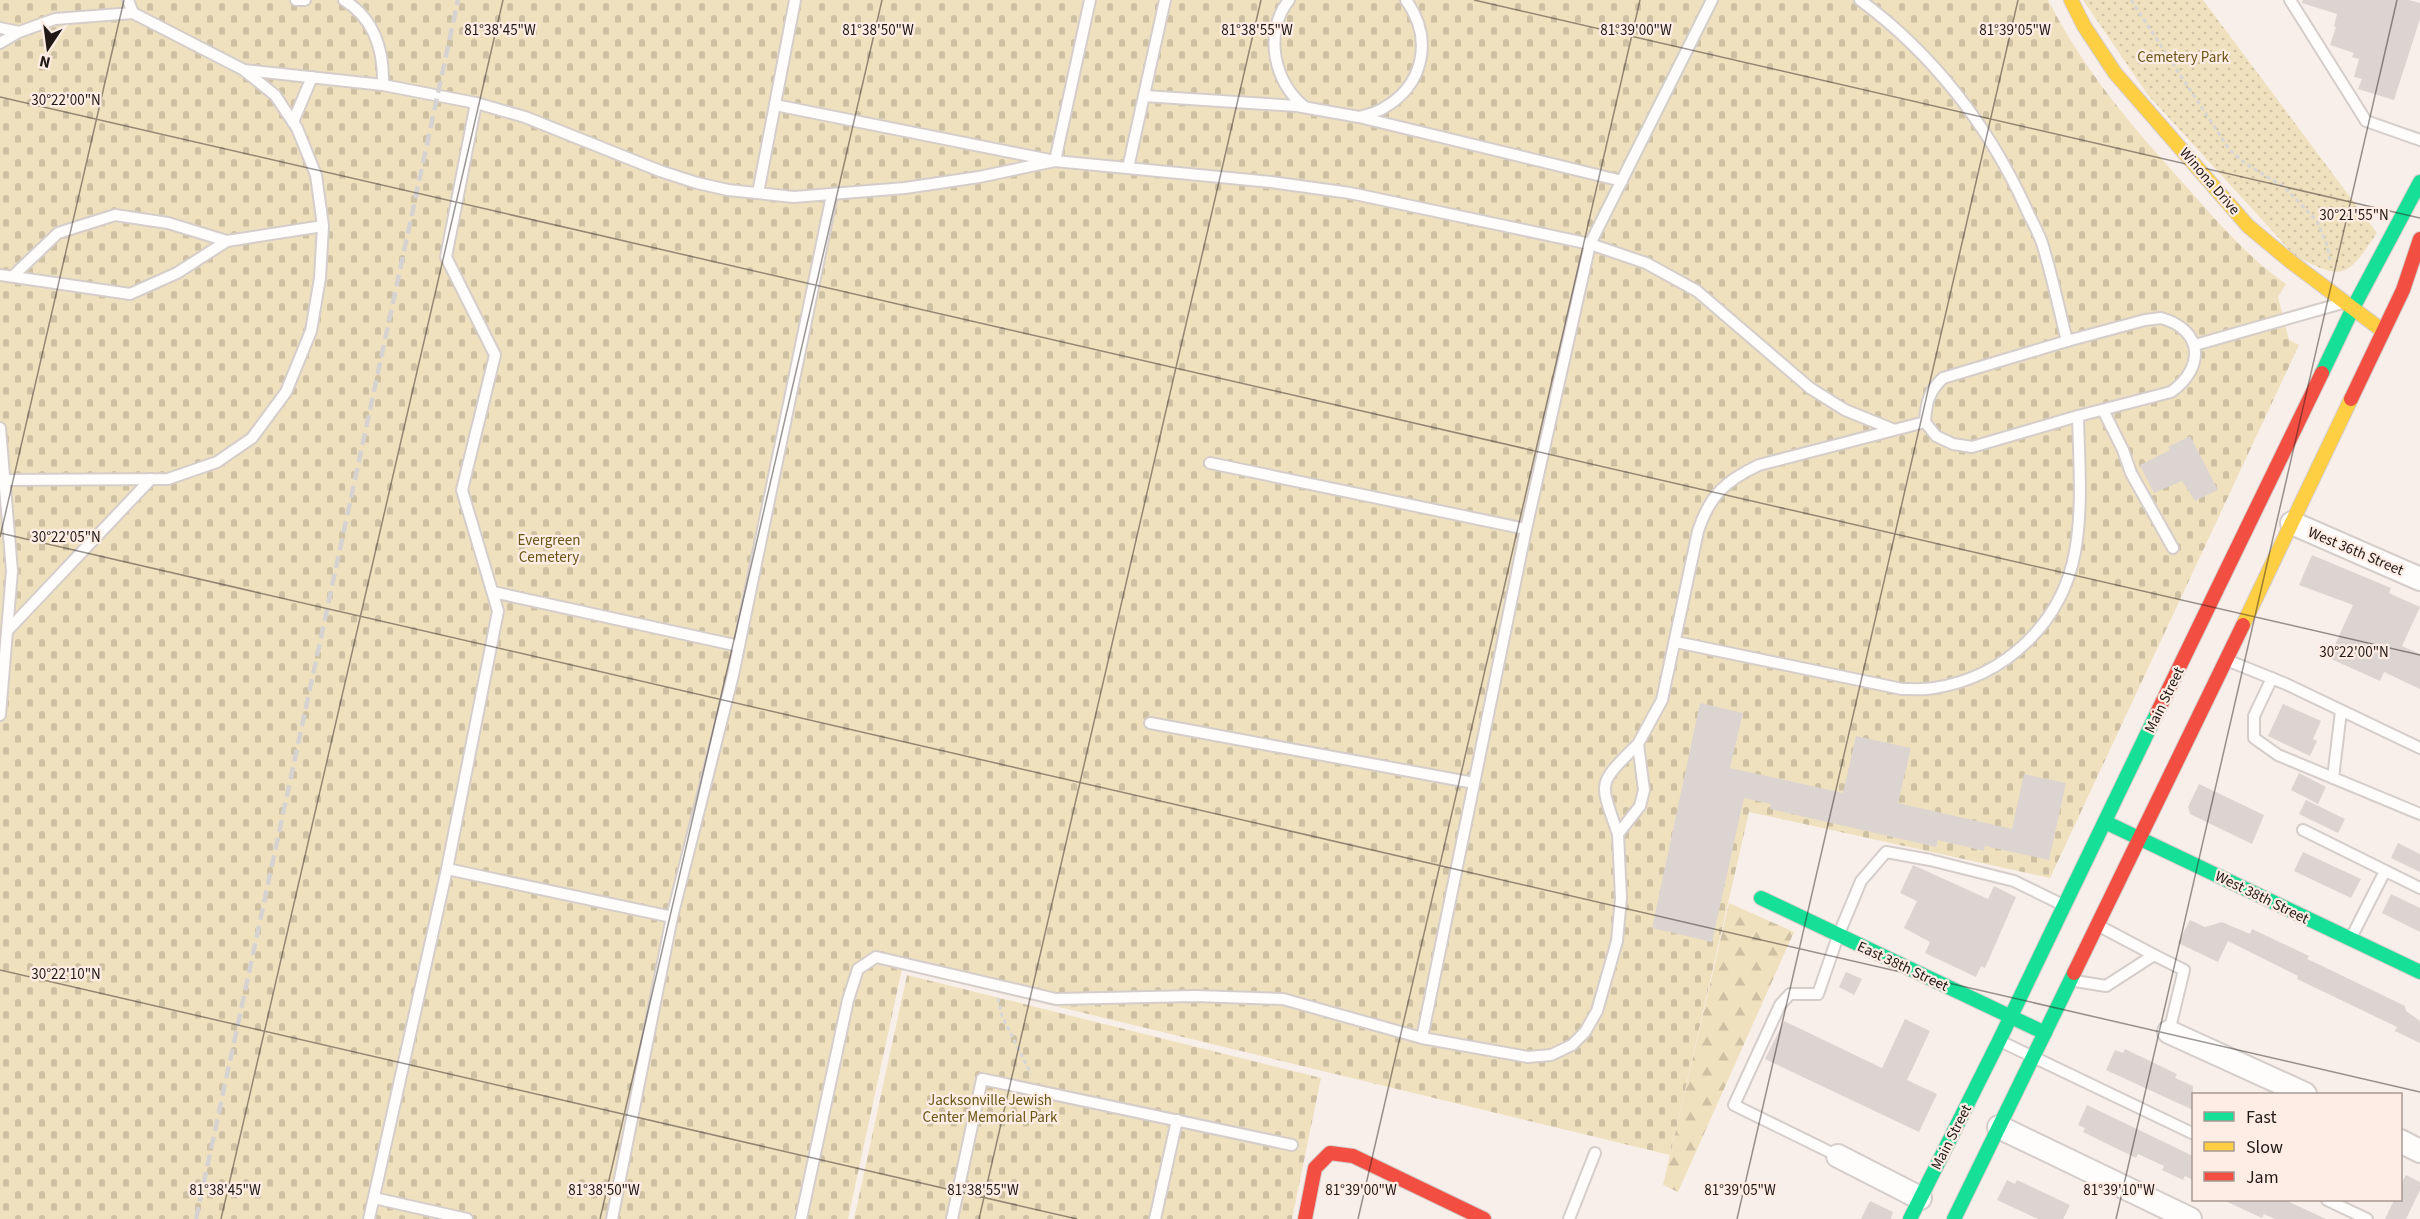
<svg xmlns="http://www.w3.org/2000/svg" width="2420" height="1219" font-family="'Source Sans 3',sans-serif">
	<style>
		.forest { fill: url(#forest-firs) }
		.cemetery { fill: url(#cemetery-stones) }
		.park { fill: url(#park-dots) }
		.building { fill: #dcd4d1 }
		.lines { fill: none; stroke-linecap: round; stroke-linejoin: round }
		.lane-casing { stroke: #d5cdca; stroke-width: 14 }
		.street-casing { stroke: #d5cdca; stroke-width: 26 }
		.fast-casing { stroke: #d5cdca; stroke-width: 16 }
		.slow-casing { stroke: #d5cdca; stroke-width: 16 }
		.jam-casing { stroke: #d5cdca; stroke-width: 16 }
		.path { stroke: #d8d6d4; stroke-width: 3; stroke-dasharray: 4.5 3; stroke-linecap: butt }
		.lane { stroke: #fefdfc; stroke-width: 10 }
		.street { stroke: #fefdfc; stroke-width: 22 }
		.fast { stroke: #16e098; stroke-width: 14 }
		.slow { stroke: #ffcf43; stroke-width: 14 }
		.jam { stroke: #f24e42; stroke-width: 14 }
		.rail { stroke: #d5d2d1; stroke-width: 4.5; stroke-dasharray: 12 6; stroke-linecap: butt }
		.ticks { fill: none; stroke: #211916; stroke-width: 1.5; stroke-opacity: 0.45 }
		.labels { text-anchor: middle; stroke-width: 4.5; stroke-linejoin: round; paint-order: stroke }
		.park-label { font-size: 15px; fill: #6a5514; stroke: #feede5 }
		.street-label { font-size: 15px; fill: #211916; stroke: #feede5 }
		.ticks-label { font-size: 15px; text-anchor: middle; fill: #211916; stroke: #feede5; stroke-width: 4.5; stroke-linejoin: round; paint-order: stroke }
	</style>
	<defs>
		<pattern id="forest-firs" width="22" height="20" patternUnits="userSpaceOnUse" patternTransform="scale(1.5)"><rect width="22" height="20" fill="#f0e1be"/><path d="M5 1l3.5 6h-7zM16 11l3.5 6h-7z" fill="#cec0a3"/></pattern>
		<pattern id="cemetery-stones" width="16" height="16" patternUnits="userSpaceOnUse" patternTransform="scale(1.5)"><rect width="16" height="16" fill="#f0e1be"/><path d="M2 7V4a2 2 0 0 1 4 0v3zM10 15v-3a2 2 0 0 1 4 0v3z" fill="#cec0a3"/></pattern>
		<pattern id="park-dots" width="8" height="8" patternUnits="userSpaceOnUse" patternTransform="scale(1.5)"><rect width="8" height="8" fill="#f0e1be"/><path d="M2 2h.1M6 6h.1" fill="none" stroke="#cec0a3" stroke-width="1.8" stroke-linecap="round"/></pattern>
	</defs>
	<rect width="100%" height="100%" fill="#f8efeb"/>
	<path class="forest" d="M 1729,903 L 1794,932 L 1678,1192 L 1663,1185 Z"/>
	<g class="cemetery">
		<path d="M 0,0 L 2048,0 C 2085,72 2131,125 2184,184 C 2216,220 2246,256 2286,284 L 2278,297 L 2289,340 L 2299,345 L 2050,878 L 1749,812 L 1670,1155 L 902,969 L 848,1219 L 0,1219 Z"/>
		<path d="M 907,975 L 1321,1078 L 1292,1219 L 854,1219 Z"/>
	</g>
	<path class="park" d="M 2083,0 L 2203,0 L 2377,233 C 2346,278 2345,281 2295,256 L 2148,95 Z"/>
	<g class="building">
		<path d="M 2303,0 L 2409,0 L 2420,3 L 2420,19 L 2394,100 L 2358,89 L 2362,79 L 2354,77 L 2359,59 L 2352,57 L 2354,53 L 2330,45 L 2336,27 L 2334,26 L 2337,14 L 2302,3 Z"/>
		<path d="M 2190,436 L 2218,490 L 2195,501 L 2182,481 L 2154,493 L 2140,465 L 2170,450 L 2168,447 Z"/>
		<path d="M 2312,555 L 2391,588 L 2389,593 L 2420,607 L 2402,646 L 2420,654 L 2420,689 L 2384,672 L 2380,681 L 2329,658 L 2353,605 L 2299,585 Z"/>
		<path d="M 1700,703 L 1743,713 L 1730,768 L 1843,793 L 1856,736 L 1911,748 L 1898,803 L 2012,829 L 2024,774 L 2066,783 L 2049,860 L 1985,846 L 1984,851 L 1938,840 L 1936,847 L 1770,809 L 1771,804 L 1744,798 L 1712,942 L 1652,928 Z"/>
		<path d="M 2283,704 L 2321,721 L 2313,739 L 2317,741 L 2310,756 L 2268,736 Z"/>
		<path d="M 2299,773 L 2326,787 L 2318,804 L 2291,790 Z"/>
		<path d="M 2199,784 L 2264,815 L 2252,844 L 2190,814 L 2188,807 Z"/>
		<path d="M 2306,800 L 2345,819 L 2338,833 L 2299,814 Z"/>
		<path d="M 2398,843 L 2420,854 L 2420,872 L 2391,858 Z"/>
		<path d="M 2303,852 L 2361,879 L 2351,898 L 2294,871 Z"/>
		<path d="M 1913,865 L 1988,899 L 1994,886 L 2016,897 L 1985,968 L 1981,966 L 1976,977 L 1925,953 L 1930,942 L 1904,928 L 1917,901 L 1900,893 Z"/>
		<path d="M 2391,894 L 2420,908 L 2420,932 L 2382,913 Z"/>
		<path d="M 2190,920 L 2205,927 L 2222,922 L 2250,934 L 2252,929 L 2309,956 L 2307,959 L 2316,963 L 2405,1006 L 2406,1011 L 2420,1021 L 2420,1043 L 2395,1031 L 2397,1027 L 2297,979 L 2298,976 L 2228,941 L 2218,962 L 2178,943 Z"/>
		<path d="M 1846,972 L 1862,979 L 1854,995 L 1839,987 Z"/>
		<path d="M 1905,1019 L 1930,1031 L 1907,1080 L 1937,1094 L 1919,1132 L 1765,1059 L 1784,1021 L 1882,1068 Z"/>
		<path d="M 2125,1049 L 2177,1074 L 2175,1078 L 2193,1086 L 2193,1110 L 2106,1070 L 2115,1050 L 2123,1053 Z"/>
		<path d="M 2087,1105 L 2193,1156 L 2193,1180 L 2185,1176 L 2183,1180 L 2162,1170 L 2164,1166 L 2138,1154 L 2136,1158 L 2083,1132 L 2085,1128 L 2078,1125 Z"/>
		<path d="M 2406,1175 L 2420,1182 L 2420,1190 L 2406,1219 L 2385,1219 L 2394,1200 L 2400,1200 L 2400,1186 Z"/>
		<path d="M 2007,1180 L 2015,1184 L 2017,1180 L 2070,1205 L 2063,1219 L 2038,1219 L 1997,1200 Z"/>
		<path d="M 2223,1200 L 2285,1200 L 2326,1219 L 2275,1219 L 2264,1214 L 2262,1218 Z"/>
		<path d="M 1870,1201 L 1893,1212 L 1891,1219 L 1861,1219 Z"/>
	</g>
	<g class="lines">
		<defs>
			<g id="lane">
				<path d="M 128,0 L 133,13"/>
				<path d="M 296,0 L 305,0"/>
				<path d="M 344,0 C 375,19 384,50 383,85"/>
				<path d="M 1289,0 C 1263,32 1274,84 1305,107"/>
				<path d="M 1860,0 C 1932,53 1988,125 2025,206 C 2030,218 2038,231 2042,243 C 2052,275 2059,309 2067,341"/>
				<path d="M 2290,0 L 2366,121 L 2420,140"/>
				<path d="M 0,28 L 19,32"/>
				<path d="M 0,43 L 19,32 L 55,19 L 133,13 L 244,70 L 383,85 L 476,103 L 525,117 L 660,171 L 697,183 L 728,190 L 794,197 L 905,188 L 979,177 L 1055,161 L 1271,182 L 1350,193 L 1590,244 L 1646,263 L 1697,291 L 1810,388 L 1845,410 L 1892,429"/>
				<path d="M 1144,96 L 1297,106 L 1359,117 L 1622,181"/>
				<path d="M 775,105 L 1055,161 L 1090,0"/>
				<path d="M 1359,117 C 1367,115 1375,113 1382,109 C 1424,86 1434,39 1406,0"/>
				<path d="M 293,122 L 312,77"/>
				<path d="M 1128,168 L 1165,0"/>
				<path d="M 758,193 L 795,0"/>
				<path d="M 0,275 L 130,294 L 177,273 L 227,241 L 323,226"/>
				<path d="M 14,275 L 58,233 L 115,215 L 168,223 L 227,241"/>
				<path d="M 2161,318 C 2204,330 2205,368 2171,392 L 2078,416 L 1972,447 L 1953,444 L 1936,436 L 1925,422 C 1926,403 1929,391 1943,378 L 2067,341 L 2145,320 Z"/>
				<path d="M 2195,345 L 2339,304"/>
				<path d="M 2103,410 L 2123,450 L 2131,473 L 2173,548"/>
				<path d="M 0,428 L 12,571 L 0,715"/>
				<path d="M 1210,463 L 1526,529"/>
				<path d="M 0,480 L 168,479 L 217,462 L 252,438 L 286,392 L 311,331 L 320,278 L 323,226 L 316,175 L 297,128 L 275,95 L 245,71"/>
				<path d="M 493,592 L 739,646"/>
				<path d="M 7,631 L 151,479"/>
				<path d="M 1676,642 L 1902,689 C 1912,689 1923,690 1934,688 C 2005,677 2062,623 2075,552 C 2083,508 2079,461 2078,416"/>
				<path d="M 2229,661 L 2286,684 L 2420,748"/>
				<path d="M 2272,678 L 2254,716 L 2254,738 L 2278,755 L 2420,814"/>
				<path d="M 1150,723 L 1474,783"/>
				<path d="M 2333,778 L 2341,711"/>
				<path d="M 2303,830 L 2420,888"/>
				<path d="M 1618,834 C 1599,780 1597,785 1638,744"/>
				<path d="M 447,869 L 672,917"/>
				<path d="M 2101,927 L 2154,955"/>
				<path d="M 2352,936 L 2385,871"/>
				<path d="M 2075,981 L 2106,986 L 2154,955 L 2184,970 L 2169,1032"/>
				<path d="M 1422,1038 L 1526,529 L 1590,244 L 1712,0"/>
				<path d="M 2002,1042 L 2194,1134"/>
				<path d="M 1838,1156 L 1734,1105 L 1780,1005 L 1790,994 L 1818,994 L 1838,936 L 1861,881 L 1886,852 L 1930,860 L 2014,881 L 2061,904"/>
				<path d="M 374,1198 L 467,1219"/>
				<path d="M 2327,1200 L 2367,1219"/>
				<path d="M 369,1219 L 447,869 L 498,611 L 462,490 L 495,355 L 446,257 L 476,103"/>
				<path d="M 612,1219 L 672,917 L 733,675 L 832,195"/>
				<path d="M 801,1219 L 848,1000 L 858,969 L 876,957 L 1056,999 L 1195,996 L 1283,999 L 1422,1038 L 1528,1057 L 1551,1055 L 1572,1045 L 1585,1032 L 1597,1011 L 1617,941 L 1621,898 L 1618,834 L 1640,806 L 1644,790 L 1638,744 L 1662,700 L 1698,531 C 1710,495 1725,481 1759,465 L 1925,422"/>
				<path d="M 952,1219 L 982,1079 L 1292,1145"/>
				<path d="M 1155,1219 L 1177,1120"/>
				<path d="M 1569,1219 L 1595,1153"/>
			</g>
			<g id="street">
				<path d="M 2292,523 L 2420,579"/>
				<path d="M 2169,1032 L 2305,1094"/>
				<path d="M 1999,1127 L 2190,1219"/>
				<path d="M 2400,1141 L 2420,1151"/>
				<path d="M 1838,1156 L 1920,1198"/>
			</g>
			<g id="fast">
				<path d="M 2322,373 L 2353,308 L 2420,182"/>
				<path d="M 2105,822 L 2420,972"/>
				<path d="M 1761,898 L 2045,1033"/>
				<path d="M 1910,1219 L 1999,1041 L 2157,713"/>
				<path d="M 1954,1219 L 2074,973"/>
			</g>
			<g id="slow">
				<path d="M 2071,0 L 2084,26 L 2115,73 L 2248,226 L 2290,261 L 2383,331"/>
				<path d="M 2243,625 L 2351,399"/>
			</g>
			<g id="jam">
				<path d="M 2351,399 L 2403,290 L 2420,239"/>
				<path d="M 2157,713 L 2322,373"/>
				<path d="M 2074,973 L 2243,625"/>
				<path d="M 1305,1219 L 1315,1168 L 1330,1153 L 1353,1156 L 1484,1219"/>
			</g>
		</defs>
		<use href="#lane" class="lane-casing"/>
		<use href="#street" class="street-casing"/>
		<use href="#fast" class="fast-casing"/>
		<use href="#slow" class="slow-casing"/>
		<use href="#jam" class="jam-casing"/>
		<g class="path">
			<path d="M 2131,0 L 2229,149 L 2246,164 L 2284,187 L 2317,221 L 2327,245 L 2330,260"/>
			<path d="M 998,998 L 1002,1016 L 1031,1074"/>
		</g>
		<use href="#lane" class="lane"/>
		<use href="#street" class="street"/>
		<use href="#fast" class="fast"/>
		<use href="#slow" class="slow"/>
		<use href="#jam" class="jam"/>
		<path class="rail" d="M 196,1219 L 458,0"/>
	</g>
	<path class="ticks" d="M 1474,0 L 2420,218M 0,97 L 2420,655M 0,533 L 2420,1092M 0,537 L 124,0M 0,970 L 1077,1219M 221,1219 L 503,0M 600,1219 L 882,0M 979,1219 L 1261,0M 1358,1219 L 1640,0M 1737,1219 L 2018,0M 2116,1219 L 2397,0"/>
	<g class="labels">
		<g class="park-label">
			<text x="2183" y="62">Cemetery Park</text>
			<text x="549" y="545">Evergreen<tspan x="549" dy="17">Cemetery</tspan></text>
			<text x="990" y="1105">Jacksonville Jewish<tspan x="990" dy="17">Center Memorial Park</tspan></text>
		</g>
		<g class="street-label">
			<text transform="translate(2210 181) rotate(49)" y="5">Winona Drive</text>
			<text transform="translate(2356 551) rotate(23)" y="5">West 36th Street</text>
			<text transform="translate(2164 700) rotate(-64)" y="5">Main Street</text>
			<text transform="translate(2262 897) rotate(26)" y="5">West 38th Street</text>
			<text transform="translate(1903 966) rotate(25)" y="5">East 38th Street</text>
			<text transform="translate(1951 1137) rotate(-63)" y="5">Main Street</text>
		</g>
	</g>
	<g class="ticks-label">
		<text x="500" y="35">81°38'45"W</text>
		<text x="878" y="35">81°38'50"W</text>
		<text x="1257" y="35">81°38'55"W</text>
		<text x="1636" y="35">81°39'00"W</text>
		<text x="2015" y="35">81°39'05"W</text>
		<text x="66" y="105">30°22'00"N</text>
		<text x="2354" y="220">30°21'55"N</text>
		<text x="66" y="542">30°22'05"N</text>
		<text x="2354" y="657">30°22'00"N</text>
		<text x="66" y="979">30°22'10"N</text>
		<text x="225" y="1195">81°38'45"W</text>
		<text x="604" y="1195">81°38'50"W</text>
		<text x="983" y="1195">81°38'55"W</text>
		<text x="1361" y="1195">81°39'00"W</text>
		<text x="1740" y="1195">81°39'05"W</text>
		<text x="2119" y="1195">81°39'10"W</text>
	</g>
	<rect x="2192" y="1093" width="210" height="108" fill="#feede5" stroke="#a69892" stroke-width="1.5"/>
	<rect x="2204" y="1112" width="30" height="9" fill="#16e098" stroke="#a69892" stroke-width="1.5"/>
	<text x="2246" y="1123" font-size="18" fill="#211916">Fast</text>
	<rect x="2204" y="1142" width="30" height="9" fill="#ffcf43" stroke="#a69892" stroke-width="1.5"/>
	<text x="2246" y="1153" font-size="18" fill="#211916">Slow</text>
	<rect x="2204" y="1172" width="30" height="9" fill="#f24e42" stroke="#a69892" stroke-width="1.5"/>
	<text x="2246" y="1183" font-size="18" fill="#211916">Jam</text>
	<g transform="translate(48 48) rotate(193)" stroke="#feede5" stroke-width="4.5" paint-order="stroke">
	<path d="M0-4.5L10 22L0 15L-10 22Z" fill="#211916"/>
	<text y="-9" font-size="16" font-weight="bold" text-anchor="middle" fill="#211916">N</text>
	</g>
</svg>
